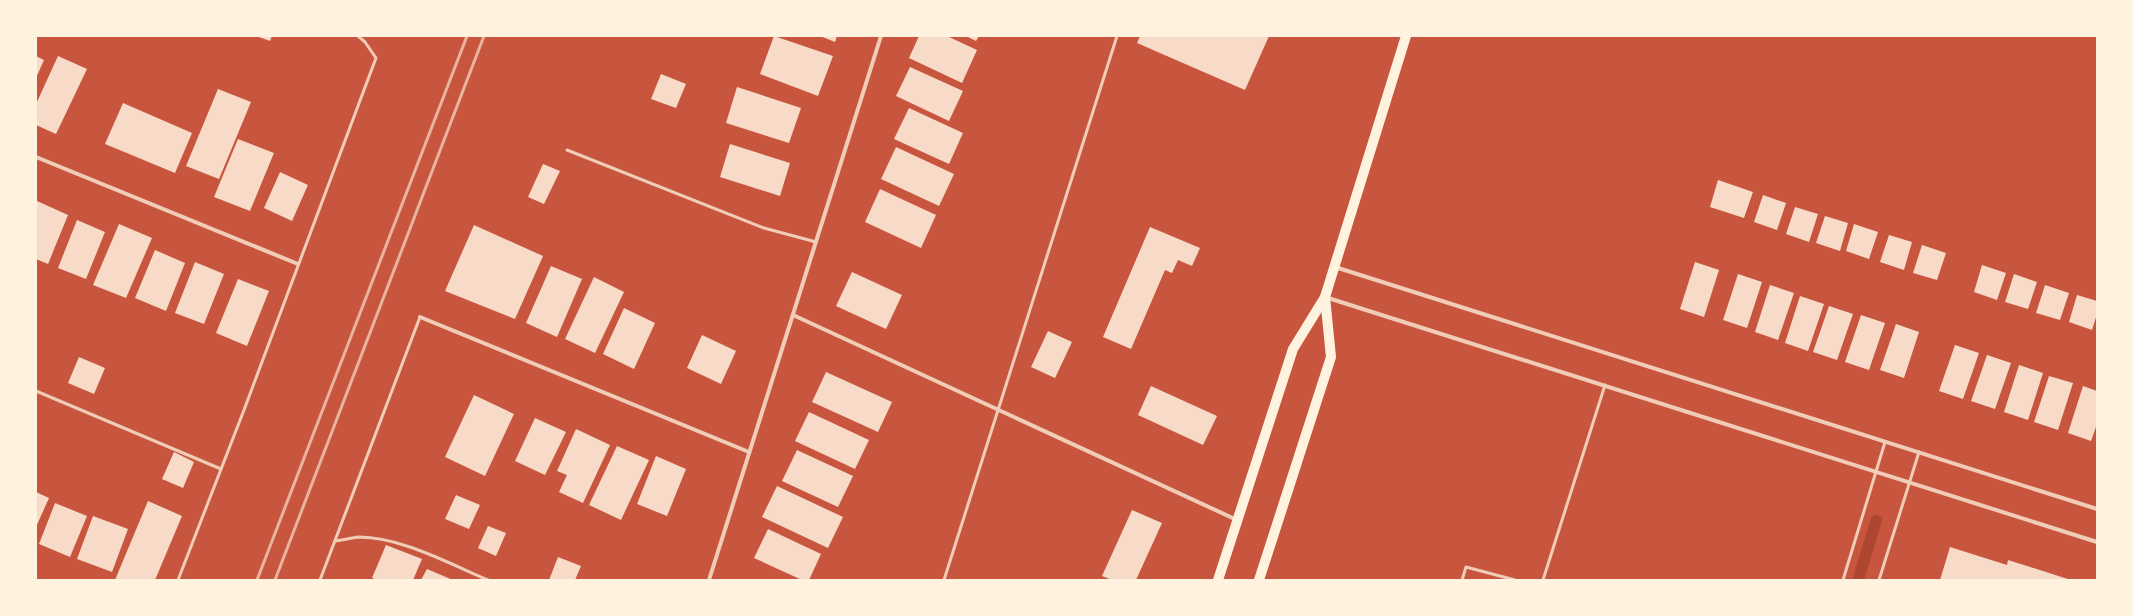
<svg xmlns="http://www.w3.org/2000/svg" width="2133" height="616" font-family="'Nunito Sans',sans-serif">
	<style>
		.green { fill: #ae4732 }
		.building { fill: #f7dbc8 }
		.lines { fill: none; stroke-linecap: round; stroke-linejoin: round }
		.service { stroke: #f1ccb7; stroke-width: 3 }
		.minor { stroke: #f1ccb7; stroke-width: 4 }
		.primary { stroke: #fff3e0; stroke-width: 10 }
		.rail { stroke: #e9b49f; stroke-width: 3 }
	</style>
	<rect width="100%" height="100%" fill="#c8553d"/>
	<path class="green" d="M 1875,514 L 1882,517 L 1882,521 L 1864,580 L 1852,580 L 1871,518 Z"/>
	<g class="building">
		<path d="M 256,36 L 272,36 L 270,41 Z"/>
		<path d="M 774,36 L 833,56 L 818,96 L 760,74 Z"/>
		<path d="M 820,36 L 837,36 L 835,42 Z"/>
		<path d="M 919,36 L 947,36 L 977,50 L 962,83 L 909,58 Z"/>
		<path d="M 966,36 L 979,36 L 976,41 Z"/>
		<path d="M 1140,36 L 1269,36 L 1245,90 L 1137,43 Z"/>
		<path d="M 36,56 L 44,60 L 36,78 Z"/>
		<path d="M 58,56 L 87,69 L 56,134 L 36,125 L 36,104 Z"/>
		<path d="M 910,67 L 963,91 L 949,121 L 896,96 Z"/>
		<path d="M 661,74 L 686,84 L 676,108 L 651,99 Z"/>
		<path d="M 737,87 L 801,108 L 789,143 L 726,123 Z"/>
		<path d="M 218,89 L 251,102 L 219,179 L 186,166 Z"/>
		<path d="M 123,103 L 192,133 L 175,173 L 105,144 Z"/>
		<path d="M 909,108 L 963,133 L 949,164 L 894,139 Z"/>
		<path d="M 238,139 L 274,153 L 250,211 L 214,197 Z"/>
		<path d="M 730,144 L 790,163 L 780,196 L 720,177 Z"/>
		<path d="M 896,147 L 954,174 L 939,206 L 881,179 Z"/>
		<path d="M 543,164 L 560,171 L 544,204 L 528,197 Z"/>
		<path d="M 280,172 L 308,185 L 292,221 L 264,208 Z"/>
		<path d="M 1718,180 L 1753,192 L 1744,218 L 1710,207 Z"/>
		<path d="M 880,189 L 936,215 L 921,248 L 865,222 Z"/>
		<path d="M 1763,195 L 1786,203 L 1777,230 L 1754,222 Z"/>
		<path d="M 37,201 L 68,215 L 48,264 L 36,259 Z"/>
		<path d="M 1795,207 L 1818,214 L 1809,242 L 1786,234 Z"/>
		<path d="M 1825,216 L 1848,223 L 1840,251 L 1816,243 Z"/>
		<path d="M 77,220 L 105,232 L 86,279 L 58,268 Z"/>
		<path d="M 119,224 L 152,238 L 126,298 L 93,285 Z"/>
		<path d="M 1854,224 L 1878,232 L 1869,259 L 1846,251 Z"/>
		<path d="M 474,225 L 543,256 L 515,319 L 445,291 Z"/>
		<path d="M 1150,227 L 1200,248 L 1192,266 L 1178,260 L 1172,273 L 1165,270 L 1131,349 L 1103,337 Z"/>
		<path d="M 1889,235 L 1912,242 L 1904,270 L 1880,262 Z"/>
		<path d="M 1922,245 L 1946,253 L 1937,280 L 1913,273 Z"/>
		<path d="M 155,250 L 185,263 L 166,311 L 135,298 Z"/>
		<path d="M 195,262 L 224,274 L 204,324 L 175,313 Z"/>
		<path d="M 1695,262 L 1719,270 L 1704,317 L 1680,309 Z"/>
		<path d="M 1982,265 L 2006,273 L 1997,300 L 1974,292 Z"/>
		<path d="M 551,266 L 582,279 L 557,337 L 526,323 Z"/>
		<path d="M 852,272 L 902,295 L 886,329 L 836,306 Z"/>
		<path d="M 1738,274 L 1762,282 L 1747,328 L 1723,320 Z"/>
		<path d="M 2014,274 L 2037,282 L 2028,309 L 2005,302 Z"/>
		<path d="M 594,277 L 624,292 L 595,353 L 565,339 Z"/>
		<path d="M 238,279 L 269,291 L 247,346 L 216,333 Z"/>
		<path d="M 1770,285 L 1794,293 L 1778,340 L 1755,332 Z"/>
		<path d="M 2045,285 L 2069,293 L 2060,320 L 2036,313 Z"/>
		<path d="M 2077,295 L 2097,301 L 2097,314 L 2092,330 L 2069,322 Z"/>
		<path d="M 1800,296 L 1824,304 L 1808,351 L 1785,343 Z"/>
		<path d="M 1829,306 L 1853,314 L 1837,360 L 1813,352 Z"/>
		<path d="M 624,308 L 655,323 L 634,369 L 603,354 Z"/>
		<path d="M 1861,315 L 1885,323 L 1869,370 L 1845,362 Z"/>
		<path d="M 1896,324 L 1919,332 L 1904,378 L 1880,370 Z"/>
		<path d="M 1048,331 L 1072,342 L 1055,378 L 1031,367 Z"/>
		<path d="M 702,335 L 736,351 L 721,384 L 687,368 Z"/>
		<path d="M 1955,345 L 1979,353 L 1963,399 L 1939,391 Z"/>
		<path d="M 1987,355 L 2011,363 L 1995,409 L 1971,401 Z"/>
		<path d="M 79,357 L 105,368 L 94,394 L 68,383 Z"/>
		<path d="M 2019,365 L 2043,373 L 2028,420 L 2004,412 Z"/>
		<path d="M 826,372 L 892,402 L 878,432 L 812,402 Z"/>
		<path d="M 2049,376 L 2073,383 L 2058,430 L 2034,422 Z"/>
		<path d="M 1151,386 L 1217,416 L 1203,445 L 1138,415 Z"/>
		<path d="M 2083,386 L 2097,391 L 2097,424 L 2091,441 L 2068,433 Z"/>
		<path d="M 474,395 L 514,414 L 485,476 L 445,457 Z"/>
		<path d="M 809,412 L 869,440 L 855,469 L 795,441 Z"/>
		<path d="M 535,418 L 566,432 L 545,475 L 515,461 Z"/>
		<path d="M 576,429 L 610,445 L 583,503 L 559,492 L 567,475 L 557,471 Z"/>
		<path d="M 617,446 L 649,460 L 621,520 L 589,505 Z"/>
		<path d="M 797,450 L 853,476 L 838,507 L 782,481 Z"/>
		<path d="M 174,452 L 194,462 L 183,488 L 162,479 Z"/>
		<path d="M 656,456 L 686,469 L 667,516 L 637,504 Z"/>
		<path d="M 777,486 L 843,517 L 828,548 L 762,517 Z"/>
		<path d="M 36,492 L 49,498 L 36,527 Z"/>
		<path d="M 456,495 L 480,505 L 469,529 L 445,519 Z"/>
		<path d="M 148,501 L 182,516 L 155,580 L 115,580 Z"/>
		<path d="M 55,503 L 87,516 L 70,557 L 39,544 Z"/>
		<path d="M 1132,510 L 1162,523 L 1136,580 L 1112,580 L 1102,576 Z"/>
		<path d="M 93,516 L 128,529 L 112,572 L 77,559 Z"/>
		<path d="M 488,526 L 506,533 L 496,556 L 478,548 Z"/>
		<path d="M 768,529 L 821,554 L 809,580 L 802,580 L 754,558 Z"/>
		<path d="M 386,545 L 422,559 L 413,580 L 378,580 L 372,578 Z"/>
		<path d="M 1950,547 L 2007,565 L 2008,560 L 2071,580 L 1940,580 Z"/>
		<path d="M 558,557 L 581,566 L 575,580 L 549,580 Z"/>
		<path d="M 427,569 L 453,580 L 421,580 Z"/>
	</g>
	<g class="lines">
		<g class="service">
			<path d="M 567,150 L 764,228 L 816,242"/>
			<path d="M 36,391 L 221,469"/>
			<path d="M 335,541 C 343,540 351,538 359,537 C 401,537 450,564 488,580"/>
			<path d="M 178,580 L 244,410 L 376,58 L 365,42 L 358,36"/>
			<path d="M 320,580 L 420,317"/>
			<path d="M 944,580 L 1117,36"/>
			<path d="M 1462,580 L 1466,567 L 1515,580"/>
			<path d="M 1543,580 L 1605,385"/>
			<path d="M 1843,580 L 1885,442"/>
			<path d="M 1879,580 L 1919,452"/>
		</g>
		<g class="minor">
			<path d="M 36,157 L 298,264"/>
			<path d="M 1335,267 L 2097,509"/>
			<path d="M 1325,297 L 2097,542"/>
			<path d="M 793,315 L 1237,520"/>
			<path d="M 420,317 L 749,452"/>
			<path d="M 709,580 L 881,36"/>
		</g>
		<g class="primary">
			<path d="M 1218,580 L 1293,349 L 1325,297 L 1406,36"/>
			<path d="M 1259,580 L 1331,357 L 1325,297"/>
		</g>
		<g class="rail">
			<path d="M 257,580 L 467,36"/>
			<path d="M 275,580 L 484,36"/>
		</g>
	</g>
	<rect width="2133" height="616" fill="none" stroke="#fff3e0" stroke-width="74"/>
</svg>
